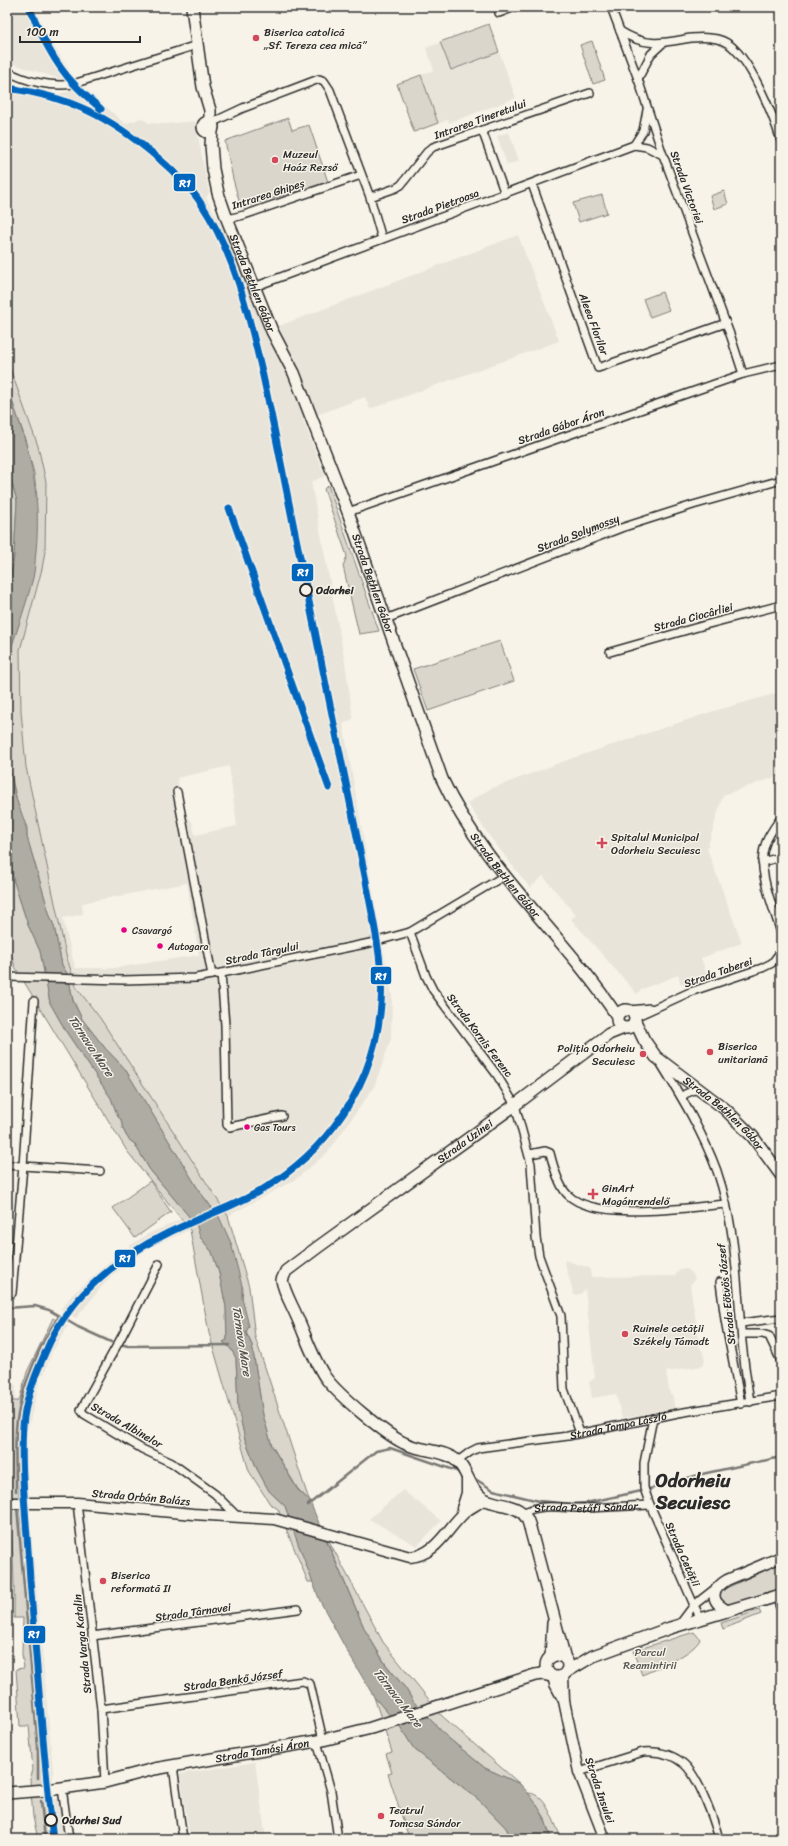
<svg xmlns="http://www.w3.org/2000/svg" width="788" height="1846" font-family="Sriracha,sans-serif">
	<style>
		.built { fill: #e8e4da; fill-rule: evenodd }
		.green { fill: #dad6cc; stroke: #82807c }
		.water { fill: #afaca4; stroke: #7a7874 }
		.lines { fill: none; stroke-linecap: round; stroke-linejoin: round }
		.stream { stroke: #7a7874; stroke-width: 2.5 }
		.minor-casing { stroke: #2b2b2b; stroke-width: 10 }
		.secondary-casing { stroke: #2b2b2b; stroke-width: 13 }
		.primary-casing { stroke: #2b2b2b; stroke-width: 14 }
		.minor { stroke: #f7f3e8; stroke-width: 7 }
		.secondary { stroke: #f7f3e8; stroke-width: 10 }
		.primary { stroke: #f7f3e8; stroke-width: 11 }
		.rail-1-casing { stroke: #f7f3e8; stroke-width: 10 }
		.rail-1 { stroke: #0065bd; stroke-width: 7 }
		.poi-dot { fill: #d1495b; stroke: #f7f3e8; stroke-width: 1.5 }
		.stop-dot { fill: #f7f3e8; stroke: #2b2b2b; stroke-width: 2 }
		.bus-dot { fill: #e5007d; stroke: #f7f3e8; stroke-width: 1.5 }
		.labels { text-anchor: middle; stroke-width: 3; stroke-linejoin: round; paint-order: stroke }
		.bus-label { font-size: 10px; fill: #2b2b2b; stroke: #f7f3e8; text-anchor: start }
		.poi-label { font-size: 11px; fill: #2b2b2b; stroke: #f7f3e8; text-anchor: start }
		.street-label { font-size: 11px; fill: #2b2b2b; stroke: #f7f3e8 }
		.stop-label { font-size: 11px; font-weight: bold; fill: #2b2b2b; stroke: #f7f3e8; text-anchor: start }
		.park-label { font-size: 11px; fill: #575653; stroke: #f7f3e8 }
		.water-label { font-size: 12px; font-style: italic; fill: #53524f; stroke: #f7f3e8 }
		.town-label { font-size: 19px; font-weight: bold; fill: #2b2b2b; stroke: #f7f3e8 }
		.line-badge { stroke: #f7f3e8; stroke-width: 1.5 }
		.badge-label { font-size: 11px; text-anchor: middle; font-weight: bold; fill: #fff }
	</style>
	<rect width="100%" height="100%" fill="#f7f3e8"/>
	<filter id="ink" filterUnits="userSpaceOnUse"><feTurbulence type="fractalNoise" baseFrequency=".025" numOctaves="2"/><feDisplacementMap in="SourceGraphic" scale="8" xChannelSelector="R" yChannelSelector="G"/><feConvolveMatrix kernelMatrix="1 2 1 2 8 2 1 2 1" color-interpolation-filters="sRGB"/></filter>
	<g filter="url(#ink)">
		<g class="built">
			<path d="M 7,7 L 34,7 L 48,36 L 73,77 L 125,124 L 141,118 L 149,123 L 166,124 L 195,121 L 209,193 L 206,198 L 225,231 L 266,331 L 518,235 L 559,341 L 370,409 L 365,397 L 303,420 L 325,476 L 311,482 L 345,662 L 353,719 L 343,724 L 392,996 L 391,1039 L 374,1087 L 328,1152 L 296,1179 L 228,1216 L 100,1018 L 76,987 L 66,955 L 26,767 L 21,711 L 20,650 L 42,569 L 45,551 L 46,482 L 38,446 L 7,360 L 7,66 L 11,84 L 58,94 L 71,91 L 60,79 L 7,62 ZM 229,766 L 237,826 L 195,835 L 192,822 L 185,813 L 177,778 ZM 187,883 L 199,955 L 114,968 L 75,968 L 63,918 L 83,914 L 82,903 Z"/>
			<path d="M 489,24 L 516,98 L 449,123 L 448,120 L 414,132 L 397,84 L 434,70 L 426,48 Z"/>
			<path d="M 509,132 L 519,161 L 507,165 L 497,136 Z"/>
			<path d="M 781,692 L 781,775 L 723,795 L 707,849 L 742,943 L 701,958 L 707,975 L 681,985 L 678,975 L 642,989 L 637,994 L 571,919 L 576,915 L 543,876 L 530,888 L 490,837 L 467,803 L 490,789 L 570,759 L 714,711 Z"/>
			<path d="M 181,1219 L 190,1230 L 152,1246 L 110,1277 L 76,1318 L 70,1315 L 65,1323 L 68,1326 L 52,1352 L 44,1374 L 41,1375 L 27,1433 L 28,1494 L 53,1772 L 53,1799 L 61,1798 L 65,1839 L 49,1839 L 21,1508 L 19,1442 L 23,1408 L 33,1374 L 50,1333 L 64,1311 L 61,1309 L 72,1295 L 122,1251 L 146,1235 Z"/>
			<path d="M 564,1260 L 590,1268 L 591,1277 L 675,1276 L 680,1269 L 687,1269 L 692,1273 L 695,1279 L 690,1285 L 700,1347 L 703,1353 L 705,1361 L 702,1366 L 666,1372 L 670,1394 L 672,1394 L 675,1409 L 622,1418 L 616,1394 L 592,1398 L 589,1382 L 595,1378 L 585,1289 L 581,1294 L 574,1295 Z"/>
			<path d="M 7,1327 L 9,1384 L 16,1385 L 15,1401 L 7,1401 Z"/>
			<path d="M 403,1490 L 441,1521 L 417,1546 L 369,1519 Z"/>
			<path d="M 255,1762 L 266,1839 L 190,1839 L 180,1774 Z"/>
		</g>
		<g class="green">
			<path d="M 489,24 L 499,52 L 451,70 L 440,42 Z"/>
			<path d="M 592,41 L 605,80 L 593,84 L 580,45 Z"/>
			<path d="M 421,75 L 438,123 L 414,132 L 397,84 Z"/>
			<path d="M 288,118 L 292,130 L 309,125 L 328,182 L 241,208 L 233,179 L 225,141 Z"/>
			<path d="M 724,191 L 728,204 L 714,209 L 710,196 Z"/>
			<path d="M 602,195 L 607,213 L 579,222 L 573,203 Z"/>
			<path d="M 662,292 L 669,310 L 650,317 L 643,299 Z"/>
			<path d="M 7,360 L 38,446 L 46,482 L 45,551 L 42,569 L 20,650 L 21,711 L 26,767 L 66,955 L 76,987 L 100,1018 L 228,1216 L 249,1287 L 255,1337 L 309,1500 L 298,1489 L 272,1446 L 263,1415 L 252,1345 L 246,1332 L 242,1298 L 243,1289 L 219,1217 L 200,1192 L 125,1069 L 105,1048 L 82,1019 L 73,1000 L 68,975 L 62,965 L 54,926 L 50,916 L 27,837 L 27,827 L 22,818 L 21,812 L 18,805 L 9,766 L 7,748 L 7,660 L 19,624 L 37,497 L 34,473 L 23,432 L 7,387 Z"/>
			<path d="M 7,466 L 17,501 L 14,556 L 11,576 L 7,582 Z"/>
			<path d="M 328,485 L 379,631 L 359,634 L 343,566 L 347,556 L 324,489 Z"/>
			<path d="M 500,641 L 514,681 L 428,711 L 413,669 Z"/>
			<path d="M 7,847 L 14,882 L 28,925 L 40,951 L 50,1003 L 67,1033 L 111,1098 L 118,1117 L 121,1119 C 122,1127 126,1140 134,1143 L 150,1170 L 197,1226 L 200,1237 L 212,1252 L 219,1273 L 226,1307 L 227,1340 L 223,1342 L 231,1349 L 236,1358 L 238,1408 L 245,1439 L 257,1469 L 269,1491 L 285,1506 L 313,1582 L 308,1582 L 278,1509 L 270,1504 L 249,1471 L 209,1333 L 190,1230 L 127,1151 L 15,967 L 7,940 Z"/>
			<path d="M 150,1181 L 171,1212 L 135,1238 L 113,1208 Z"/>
			<path d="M 53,1318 L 57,1321 C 39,1352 24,1389 20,1426 C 14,1481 23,1539 28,1595 C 35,1676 40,1758 49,1839 L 38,1839 L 33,1817 L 30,1779 L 33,1770 L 29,1726 L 20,1726 L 16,1669 L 24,1668 L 22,1654 L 23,1618 L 14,1618 C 16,1545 3,1473 11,1401 L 19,1401 L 27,1372 Z"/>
			<path d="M 320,1524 L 383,1642 L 442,1716 L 520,1784 L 485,1768 L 447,1737 L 413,1701 L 406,1689 L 385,1663 L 365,1630 Z"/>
			<path d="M 781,1563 L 781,1589 L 730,1605 L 720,1604 L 719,1593 L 722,1590 Z"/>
			<path d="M 759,1610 L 761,1614 L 723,1629 L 721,1623 L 724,1622 Z"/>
			<path d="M 694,1632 L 700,1639 C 695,1653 656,1669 642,1675 L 633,1651 Z"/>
			<path d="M 374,1697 L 401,1728 L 414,1749 L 479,1800 L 506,1828 L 512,1839 L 406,1839 L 409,1838 L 388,1774 L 392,1773 L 386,1754 L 392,1752 Z"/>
			<path d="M 528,1793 C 547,1793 554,1825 562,1839 L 551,1839 L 544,1816 Z"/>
		</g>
		<g class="water">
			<path d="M 7,387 C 28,444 42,490 36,551 C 35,560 35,570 33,578 C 26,606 16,633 7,660 L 7,582 L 11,576 L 14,556 L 17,501 L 7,466 Z"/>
			<path d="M 7,748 C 9,767 12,786 18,804 C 22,815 27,825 27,837 L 50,916 L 54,926 L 62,965 L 68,975 L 73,1001 L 82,1019 L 105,1048 L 125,1069 L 200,1192 L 219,1217 L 231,1243 L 242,1286 L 242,1298 L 249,1326 L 246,1333 L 252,1345 L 263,1415 L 272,1446 L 297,1489 L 309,1500 L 365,1630 L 385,1664 L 406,1689 L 413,1701 L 447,1737 L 485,1768 L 520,1784 C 538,1803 544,1815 551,1839 L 512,1839 L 506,1828 L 479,1800 L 414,1749 L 401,1728 L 374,1697 L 347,1651 L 320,1601 L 297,1541 L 285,1506 L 269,1491 L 257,1469 L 245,1439 L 238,1408 L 236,1358 L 231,1349 L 223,1342 L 227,1340 L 226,1307 L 219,1273 L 212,1252 L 200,1237 L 197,1226 L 150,1170 L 134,1143 C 126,1140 122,1127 121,1119 L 118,1117 L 111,1098 L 67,1033 L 50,1003 L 40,951 L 28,925 L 14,882 L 7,847 Z"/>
		</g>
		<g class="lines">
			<g class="stream">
				<path d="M 7,1308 L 35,1306 L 49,1310 L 78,1327 L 111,1342 L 128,1346 L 229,1345"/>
				<path d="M 472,1477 L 493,1490 L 539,1501 L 572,1504 L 586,1503 L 646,1490 L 702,1474 L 781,1457"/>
				<path d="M 16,1491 C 16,1467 14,1443 17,1420 C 22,1387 40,1343 59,1316"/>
				<path d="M 308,1505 L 376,1451 L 390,1448 L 460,1472"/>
				<path d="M 17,1506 L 38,1747 L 38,1778"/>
				<path d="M 41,1801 L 45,1839"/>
			</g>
			<defs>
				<g id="minor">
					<path d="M 611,7 L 638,79 L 663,155 L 731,337 L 743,374"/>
					<path d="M 499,13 L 515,7"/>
					<path d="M 620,31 C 647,48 662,43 691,38 C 702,37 718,37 727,43 C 750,57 773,115 781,141"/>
					<path d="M 7,71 C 26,82 52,87 73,84 L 197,45"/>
					<path d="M 638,79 L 651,54 L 663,43"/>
					<path d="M 211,123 L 243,108 L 319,79 L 324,81 L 330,90 L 370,197 L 382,239"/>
					<path d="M 482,130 L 505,194"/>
					<path d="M 634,145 L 643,131 L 647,110"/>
					<path d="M 532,184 L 598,368 L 726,323"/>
					<path d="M 370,197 L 396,188 L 401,185 L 427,152 L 433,147 L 590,93"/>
					<path d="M 227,219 L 244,215 L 361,175"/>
					<path d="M 254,287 L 634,145 L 647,147 L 663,155"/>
					<path d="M 348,512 L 743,374 L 781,365"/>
					<path d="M 386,619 L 621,528 L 693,505 L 781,480"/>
					<path d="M 610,652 L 705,625 L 781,605"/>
					<path d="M 177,792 L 212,975"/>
					<path d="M 781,818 C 775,826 768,835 765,845 C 756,869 774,909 781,933"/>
					<path d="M 762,862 L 781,857"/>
					<path d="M 410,932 L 426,976 L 433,990 L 497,1075 L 515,1105 L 531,1164 L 536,1237 L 539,1256 L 561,1316 L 564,1389 L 580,1433"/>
					<path d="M 221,973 L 225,1025 L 227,1125 L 230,1127 L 282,1116"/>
					<path d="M 7,977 L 123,980 L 196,978 L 212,975 L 370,943 L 410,932 L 504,876"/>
					<path d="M 630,1010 L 650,1008"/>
					<path d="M 635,1017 L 690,992 L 762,968 L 772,963 L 781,951"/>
					<path d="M 661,1064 C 682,1098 703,1133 717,1171 C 736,1227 737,1284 742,1342 C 744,1362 747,1382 750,1402"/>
					<path d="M 682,1098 L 685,1094 L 697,1089"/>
					<path d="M 530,1154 L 545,1151 L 550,1153 C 553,1165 559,1187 568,1195 C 596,1222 689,1207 726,1204"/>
					<path d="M 7,1165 L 100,1171"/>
					<path d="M 159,1264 L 121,1338 L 81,1410 L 84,1414 L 142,1449 L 172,1463 L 215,1494 L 237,1516"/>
					<path d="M 720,1282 L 725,1320 L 741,1404"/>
					<path d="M 12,1293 L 23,1166 L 34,1001"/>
					<path d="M 741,1323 L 781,1318"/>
					<path d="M 742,1334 L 762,1334 L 769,1336 L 781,1361"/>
					<path d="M 653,1418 L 644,1463 L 644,1488 L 650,1505 L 694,1605 L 679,1625"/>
					<path id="s1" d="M 458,1461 L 470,1452 L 478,1448 L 568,1436 L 678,1413 L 781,1396"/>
					<path d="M 77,1503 L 101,1709 L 105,1782"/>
					<path id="s2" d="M 523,1513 C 541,1502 567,1509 587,1508 C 608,1507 629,1506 650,1505"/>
					<path d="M 701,1619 L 694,1605 L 717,1587"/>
					<path d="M 92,1636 L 298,1609"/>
					<path d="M 101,1709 L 303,1681 L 310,1684 L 323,1740"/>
					<path d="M 317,1742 L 331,1791 L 338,1839"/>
					<path d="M 173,1766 L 183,1839"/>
					<path d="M 579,1772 L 643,1752 C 657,1751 672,1754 684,1764 C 699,1777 714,1820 719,1839"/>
					<path d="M 62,1788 L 69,1839"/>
				</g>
				<g id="secondary">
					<path d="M 7,1503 L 77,1503 L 193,1514 L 274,1519 L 410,1557 C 436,1555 446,1530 464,1513 C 470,1507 478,1505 484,1499"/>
					<path d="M 462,1509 L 467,1493 L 467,1479"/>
					<path d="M 779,1596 L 781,1606"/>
					<path d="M 729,1611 C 711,1603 709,1591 727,1580 L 781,1557"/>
					<path d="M 563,1676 L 564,1701 L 579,1772 L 605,1839"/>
					<path d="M 553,1677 L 555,1684 L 563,1699"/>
				</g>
				<g id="primary">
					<path d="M 192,7 L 203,87 L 210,110 L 210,123"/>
					<circle cx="208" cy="127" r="5"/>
					<path id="s3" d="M 212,131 L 211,145 L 213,169 L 218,193 L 227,219 L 272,331 L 294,373 L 348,512 L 442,779 C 484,869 563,934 617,1016"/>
					<circle cx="626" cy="1019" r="9"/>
					<path id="s4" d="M 635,1021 L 644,1040 L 656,1057 L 725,1109 L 753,1137 L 781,1175"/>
					<path d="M 463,1507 L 478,1494"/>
					<circle cx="557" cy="1666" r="11"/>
					<path d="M 551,1657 L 553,1623"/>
					<path id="s5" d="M 565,1659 L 529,1524 C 523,1503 500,1507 484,1499 C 468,1490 468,1467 453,1458 C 439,1449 419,1451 404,1443 C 385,1434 338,1395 325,1377 C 313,1359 306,1337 297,1317 C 292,1305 284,1292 282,1280 L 286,1271 L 318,1247 L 515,1105 L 609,1034 L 624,1028"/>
					<path d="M 566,1672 L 593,1656 L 670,1628 L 781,1595"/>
					<path id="s6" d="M 7,1793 L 47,1790 L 105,1782 L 154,1769 L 323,1740 L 371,1728 L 535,1675 L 543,1674 L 551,1676"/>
				</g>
			</defs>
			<use href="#minor" class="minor-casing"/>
			<use href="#secondary" class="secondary-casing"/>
			<use href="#primary" class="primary-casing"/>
			<use href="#minor" class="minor"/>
			<use href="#secondary" class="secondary"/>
			<use href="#primary" class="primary"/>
			<defs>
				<g id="rail-1">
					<path d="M 29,7 C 41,34 53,62 74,84 C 82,93 92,101 101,109"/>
					<path d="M 7,88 C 69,96 110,117 157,157 C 173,171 191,187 202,205 C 234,253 248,312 261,367 C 273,420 283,474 294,528 C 317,646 343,763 366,881 C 373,922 384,963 381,1004 C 374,1097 313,1170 230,1206 C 209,1215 188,1223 168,1233 C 120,1256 73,1294 50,1342 C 39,1366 28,1391 24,1417 C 21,1437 22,1458 23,1479 C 25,1513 28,1546 30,1580 C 37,1666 43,1753 53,1839"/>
					<path d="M 229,508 L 329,788"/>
				</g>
			</defs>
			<use href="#rail-1" class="rail-1-casing"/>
			<use href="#rail-1" class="rail-1"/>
		</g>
	</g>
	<g class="poi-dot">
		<circle cx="256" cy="38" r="4"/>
		<circle cx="275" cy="160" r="4"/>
		<path d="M600 837h4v4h4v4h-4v4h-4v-4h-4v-4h4z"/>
		<circle cx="710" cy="1052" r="4"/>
		<circle cx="643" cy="1054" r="4"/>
		<path d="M591 1188h4v4h4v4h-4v4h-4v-4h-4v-4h4z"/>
		<circle cx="625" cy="1334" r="4"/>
		<circle cx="103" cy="1581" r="4"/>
		<circle cx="381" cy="1816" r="4"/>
	</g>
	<g class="stop-dot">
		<circle cx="306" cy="590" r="6"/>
		<circle cx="51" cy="1820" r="6"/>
	</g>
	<g class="bus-dot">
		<circle cx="124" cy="930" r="3.5"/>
		<circle cx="160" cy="946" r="3.5"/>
		<circle cx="247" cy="1127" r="3.5"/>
	</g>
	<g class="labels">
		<g class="bus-label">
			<text x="132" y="934">Csavargó</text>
			<text x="168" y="950">Autogara</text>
			<text x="254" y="1131">Gas Tours</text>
		</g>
		<g class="poi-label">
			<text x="264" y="36">Biserica catolică<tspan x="264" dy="13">„Sf. Tereza cea mică”</tspan></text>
			<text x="283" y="158">Muzeul<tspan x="283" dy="13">Haáz Rezső</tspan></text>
			<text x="611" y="841">Spitalul Municipal<tspan x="611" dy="13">Odorheiu Secuiesc</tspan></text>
			<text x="718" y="1050">Biserica<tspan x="718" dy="13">unitariană</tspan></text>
			<text x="635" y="1052" text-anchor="end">Poliția Odorheiu<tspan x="635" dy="13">Secuiesc</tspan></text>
			<text x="602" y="1192">GinArt<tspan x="602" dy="13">Magánrendelő</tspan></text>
			<text x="633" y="1332">Ruinele cetății<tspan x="633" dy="13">Székely Támadt</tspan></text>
			<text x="111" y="1579">Biserica<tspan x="111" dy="13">reformată II</tspan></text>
			<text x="389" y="1814">Teatrul<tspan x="389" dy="13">Tomcsa Sándor</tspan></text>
		</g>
		<g class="street-label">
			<text transform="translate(480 119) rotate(-20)" y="4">Intrarea Tineretului</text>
			<text transform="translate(687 187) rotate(70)" y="4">Strada Victoriei</text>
			<text transform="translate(268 194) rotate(-18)" y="4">Intrarea Ghipeș</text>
			<text transform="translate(440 206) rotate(-20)" y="4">Strada Pietroasa</text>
			<text dy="4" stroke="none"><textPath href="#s3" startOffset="159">Strada Bethlen Gábor</textPath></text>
			<text transform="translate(594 324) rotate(70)" y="4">Aleea Florilor</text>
			<text transform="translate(561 426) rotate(-19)" y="4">Strada Gábor Áron</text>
			<text transform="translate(578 533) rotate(-21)" y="4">Strada Solymossy</text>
			<text dy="4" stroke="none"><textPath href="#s3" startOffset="483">Strada Bethlen Gábor</textPath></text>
			<text transform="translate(693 617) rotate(-15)" y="4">Strada Ciocârliei</text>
			<text dy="4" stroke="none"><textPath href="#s3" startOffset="806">Strada Bethlen Gábor</textPath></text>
			<text transform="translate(262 953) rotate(-12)" y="4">Strada Târgului</text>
			<text transform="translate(718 972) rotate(-19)" y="4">Strada Taberei</text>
			<text transform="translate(480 1035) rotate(53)" y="4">Strada Kornis Ferenc</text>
			<text dy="4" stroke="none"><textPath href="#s4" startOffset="130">Strada Bethlen Gábor</textPath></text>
			<text dy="4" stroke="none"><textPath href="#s5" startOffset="738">Strada Uzinei</textPath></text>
			<text transform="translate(726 1294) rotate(-96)" y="4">Strada Eötvös József</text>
			<text transform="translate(127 1425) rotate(30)" y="4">Strada Albinelor</text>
			<text dy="4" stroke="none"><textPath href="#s1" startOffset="166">Strada Tompa László</textPath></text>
			<text transform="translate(141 1497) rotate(5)" y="4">Strada Orbán Balázs</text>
			<text dy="4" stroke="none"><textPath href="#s2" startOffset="64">Strada Petőfi Sándor</textPath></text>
			<text transform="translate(683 1554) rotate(66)" y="4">Strada Cetății</text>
			<text transform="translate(193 1612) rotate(-8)" y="4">Strada Târnavei</text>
			<text transform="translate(82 1644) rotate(-96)" y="4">Strada Varga Katalin</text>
			<text transform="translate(233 1680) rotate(-8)" y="4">Strada Benkő József</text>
			<text dy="4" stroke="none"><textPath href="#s6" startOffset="259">Strada Tamási Áron</textPath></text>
			<text transform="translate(600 1790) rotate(71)" y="4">Strada Insulei</text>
		</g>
		<g class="stop-label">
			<text x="316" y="594">Odorhei</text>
			<text x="62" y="1824">Odorhei Sud</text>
		</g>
		<g class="park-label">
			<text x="650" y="1656">Parcul<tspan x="650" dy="13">Reamintirii</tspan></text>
		</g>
		<g class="water-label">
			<text transform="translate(91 1046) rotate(56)" y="4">Târnava Mare</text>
			<text transform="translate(242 1341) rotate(81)" y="4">Târnava Mare</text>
			<text transform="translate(398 1698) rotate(52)" y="4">Târnava Mare</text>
		</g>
		<g class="town-label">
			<text x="693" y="1487">Odorheiu<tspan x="693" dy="22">Secuiesc</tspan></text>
		</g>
	</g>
	<g class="line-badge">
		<rect x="173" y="173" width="23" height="19" rx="4" fill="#0065bd"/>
		<rect x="291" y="563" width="23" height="19" rx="4" fill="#0065bd"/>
		<rect x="370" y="966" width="22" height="19" rx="4" fill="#0065bd"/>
		<rect x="114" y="1249" width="22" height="19" rx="4" fill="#0065bd"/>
		<rect x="23" y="1625" width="23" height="19" rx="4" fill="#0065bd"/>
	</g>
	<g class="badge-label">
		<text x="185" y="187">R1</text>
		<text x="303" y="576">R1</text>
		<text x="381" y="980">R1</text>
		<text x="125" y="1262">R1</text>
		<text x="34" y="1638">R1</text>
	</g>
	<rect width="788" height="1846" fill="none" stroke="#f7f3e8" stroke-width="24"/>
	<rect x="12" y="12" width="764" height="1822" fill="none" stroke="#2b2b2b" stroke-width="1.5" filter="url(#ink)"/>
	<path d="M20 36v6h120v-6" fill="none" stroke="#2b2b2b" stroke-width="2"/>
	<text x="26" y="36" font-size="12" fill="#2b2b2b" stroke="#f7f3e8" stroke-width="3" paint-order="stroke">100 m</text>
</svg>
